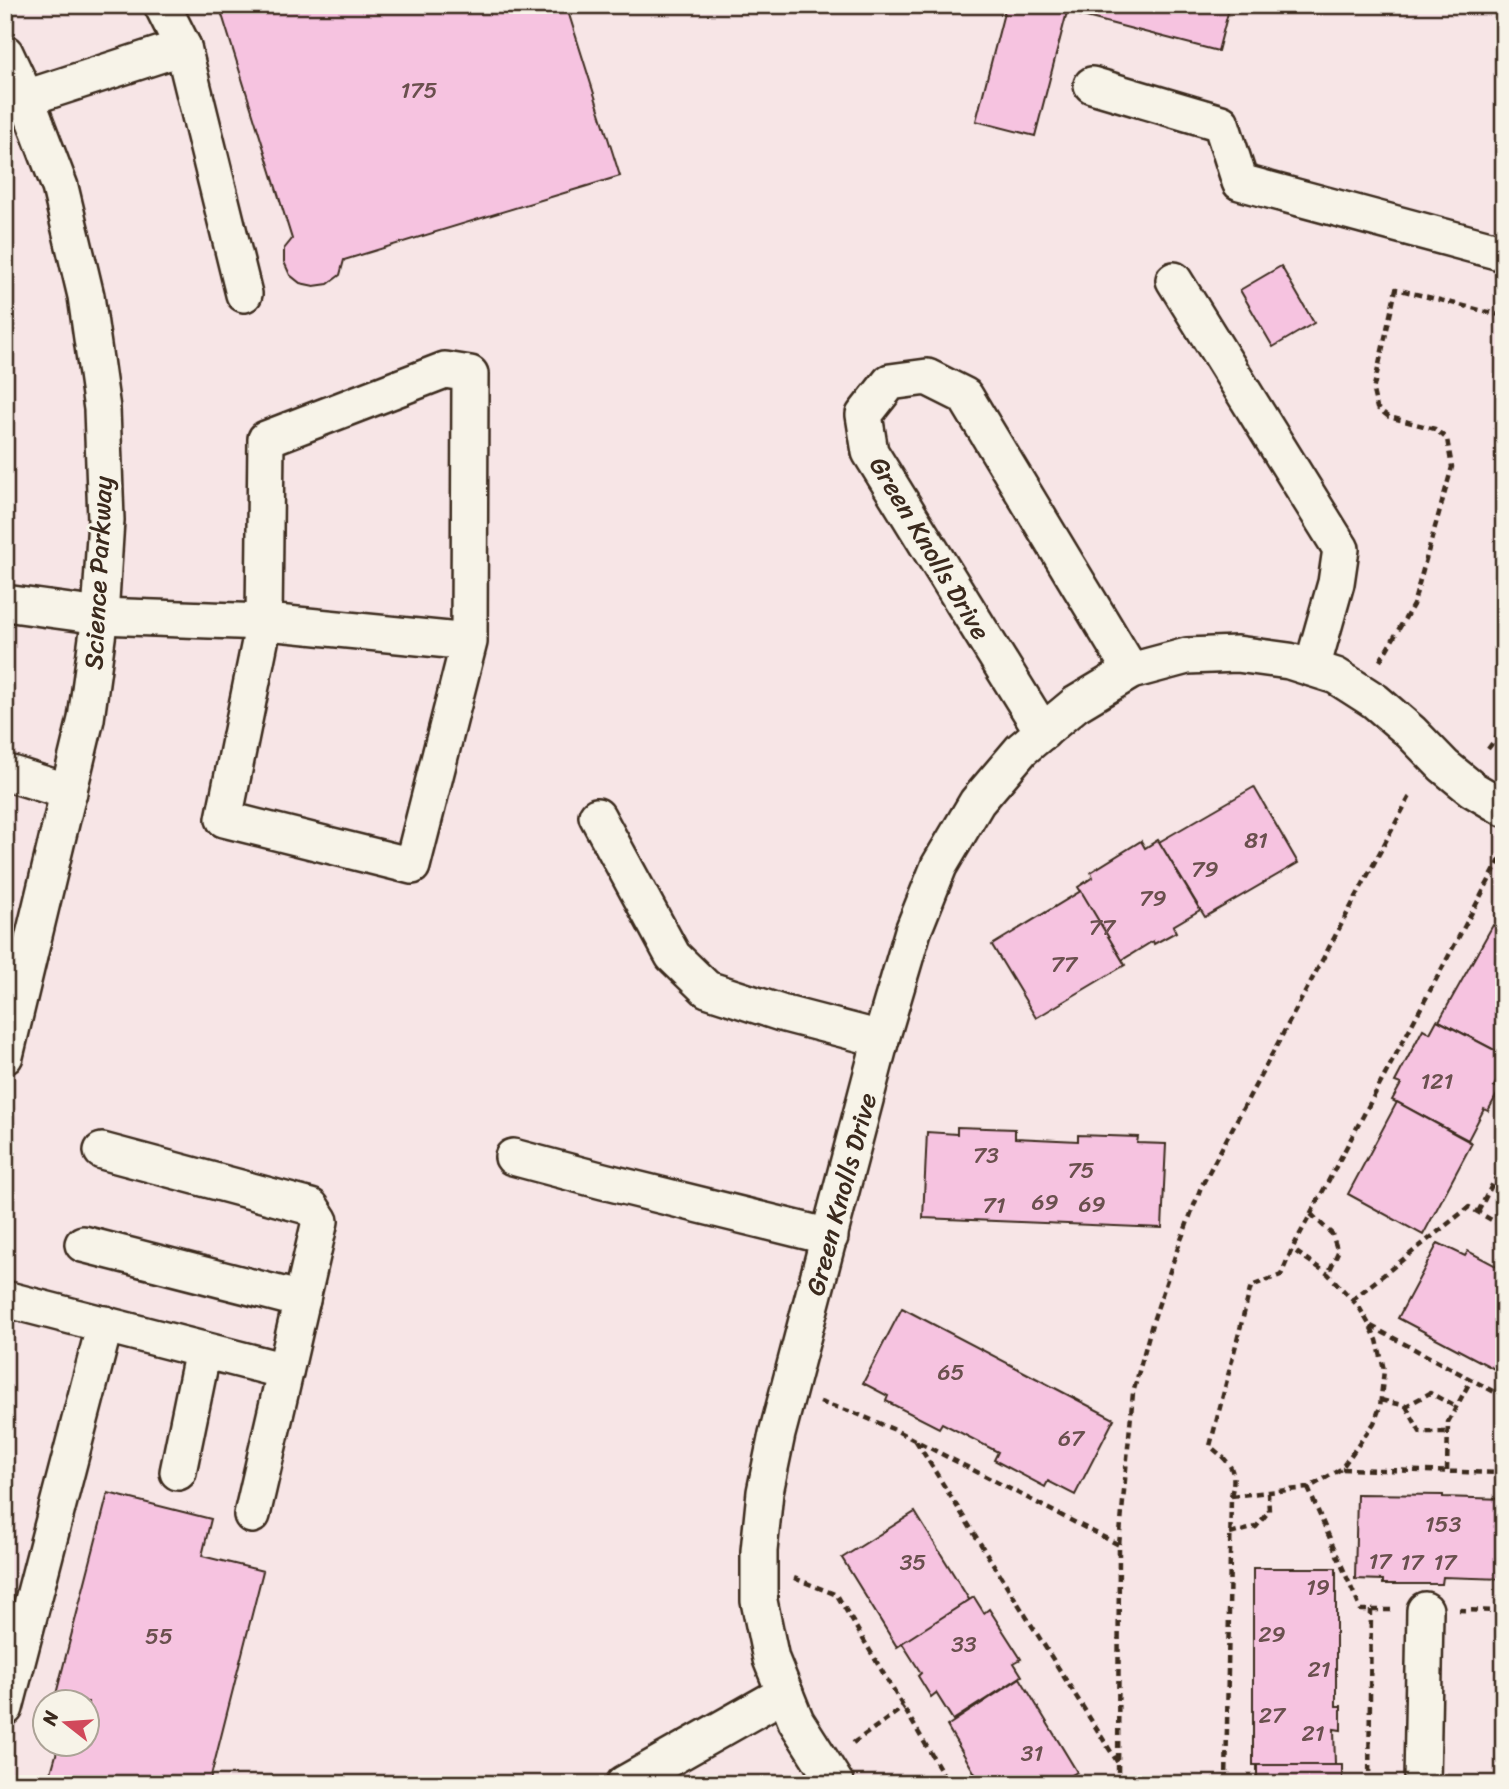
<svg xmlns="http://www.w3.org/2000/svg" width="1509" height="1789" font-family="Sriracha,sans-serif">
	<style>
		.building { fill: #f6c3e0; stroke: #3b2a1e; stroke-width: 2 }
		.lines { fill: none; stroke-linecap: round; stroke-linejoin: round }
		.minor-casing { stroke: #3b2a1e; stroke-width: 40 }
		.path { stroke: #3b2a1e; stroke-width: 4.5; stroke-dasharray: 7 5; stroke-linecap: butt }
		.minor { stroke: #f7f3e8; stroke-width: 35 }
		.labels { text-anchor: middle; stroke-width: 6; stroke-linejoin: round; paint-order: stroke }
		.number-label { font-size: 23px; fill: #6a504e }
		.street-label { font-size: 26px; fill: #3b2a1e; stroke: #f7f3e8 }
	</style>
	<rect width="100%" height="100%" fill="#f7e5e6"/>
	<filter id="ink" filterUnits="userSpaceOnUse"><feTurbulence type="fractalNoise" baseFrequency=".0143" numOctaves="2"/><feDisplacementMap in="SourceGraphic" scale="14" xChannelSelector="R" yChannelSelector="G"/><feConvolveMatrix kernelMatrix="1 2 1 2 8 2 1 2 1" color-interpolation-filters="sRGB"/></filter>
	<g filter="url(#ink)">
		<g class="building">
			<path d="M 219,5 L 566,5 L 620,176 L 344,260 L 340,275 L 328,284 L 314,286 L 300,283 L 290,275 L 284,262 L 284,249 L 292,239 Z"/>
			<path d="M 1006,5 L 1230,5 L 1218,51 L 1067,12 L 1035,136 L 976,121 Z"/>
			<path d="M 1281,266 L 1314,323 L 1273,347 L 1240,290 Z"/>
			<path d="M 1254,787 L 1298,863 L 1205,917 L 1159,842 Z"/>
			<path d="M 1158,840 L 1200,910 L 1173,926 L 1176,932 L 1154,944 L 1153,941 L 1122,960 L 1078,887 L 1093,877 L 1091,872 L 1141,841 L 1145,848 Z"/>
			<path d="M 1081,891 L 1125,965 L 1036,1018 L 992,945 Z"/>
			<path d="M 1493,925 L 1504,931 L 1504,1055 L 1439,1021 Z"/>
			<path d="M 1437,1020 L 1504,1055 L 1504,1068 L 1494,1086 L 1500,1089 L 1488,1111 L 1484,1109 L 1468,1140 L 1392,1100 L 1401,1084 L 1395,1082 L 1423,1029 L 1430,1033 Z"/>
			<path d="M 1397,1102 L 1472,1143 L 1423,1235 L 1348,1194 Z"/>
			<path d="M 957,1127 L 1015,1129 L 1015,1138 L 1078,1141 L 1078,1135 L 1138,1137 L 1137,1143 L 1166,1144 L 1162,1228 L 923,1218 L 927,1132 L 957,1134 Z"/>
			<path d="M 1438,1243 L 1465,1256 L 1468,1251 L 1504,1270 L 1504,1374 L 1398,1318 Z"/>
			<path d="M 902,1308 L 1114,1419 L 1075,1495 L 1048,1481 L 1045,1487 L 994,1460 L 998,1452 L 942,1423 L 939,1428 L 886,1401 L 888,1396 L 863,1383 Z"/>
			<path d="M 108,1493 L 211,1519 L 202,1556 L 263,1571 L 209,1784 L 75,1784 L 50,1776 L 59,1744 L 88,1744 L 88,1702 L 54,1702 Z"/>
			<path d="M 1357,1494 L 1443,1495 L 1443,1497 L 1504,1499 L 1504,1579 L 1443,1577 L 1442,1584 L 1383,1584 L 1383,1580 L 1355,1579 Z"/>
			<path d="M 915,1512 L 970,1601 L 897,1647 L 842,1558 Z"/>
			<path d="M 1253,1568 L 1336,1568 L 1336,1706 L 1341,1706 L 1341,1730 L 1334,1729 L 1335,1765 L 1253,1765 Z"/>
			<path d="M 974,1597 L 984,1613 L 989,1609 L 1021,1659 L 1014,1663 L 1022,1676 L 953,1720 L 936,1693 L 931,1697 L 918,1676 L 921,1673 L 902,1643 Z"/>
			<path d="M 1020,1678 L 1077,1772 L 1056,1784 L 981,1784 L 947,1726 Z"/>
			<rect x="1257" y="1765" width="85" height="19"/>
		</g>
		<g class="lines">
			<defs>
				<g id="minor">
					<path d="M 162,5 L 183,47 L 244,294"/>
					<path d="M 5,53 L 26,98 L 60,187 L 86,296 L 102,409 L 106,520 L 100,616 L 86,719 L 5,1056"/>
					<path d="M 1092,85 L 1221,123 L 1240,182 L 1504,253"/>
					<path d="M 26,98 L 183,47"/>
					<path d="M 1174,280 L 1341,549 L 1336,583 L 1312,668"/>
					<path d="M 5,603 L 100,616 L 264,622 L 277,623 L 469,642 L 412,866 L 224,819 L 264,622 L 266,439 L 445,370 L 470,374 L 469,642"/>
					<path d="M 1043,732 L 870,452 L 864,415 L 890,382 L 927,377 L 965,396 L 1131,671"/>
					<path d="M 5,772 L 69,792"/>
					<path d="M 597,816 L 673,956 L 707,989 L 781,1013 L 881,1039"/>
					<path d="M 102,1151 L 311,1207 L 320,1221 L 252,1515"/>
					<path d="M 513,1157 L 603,1181 L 830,1237"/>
					<path d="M 83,1244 L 302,1300"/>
					<path d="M 5,1299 L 285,1371"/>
					<path d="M 178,1472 L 203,1350"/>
					<path d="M 5,1708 L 105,1324"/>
					<path d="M 624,1784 L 785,1693"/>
					<path d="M 836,1784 L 796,1721 L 771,1659 L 759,1601 L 759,1551 L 765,1492 L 777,1434 L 881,1039 L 913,931 L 939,866 L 977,802 L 1022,749 L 1076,704 L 1131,671 L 1187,656 L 1237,654 L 1289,661 L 1336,676 L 1375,701 L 1411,732 L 1444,766 L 1472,789 L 1504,808"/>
					<path d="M 1422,1784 L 1425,1610"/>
				</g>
			</defs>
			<use href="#minor" class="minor-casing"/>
			<g class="path">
				<path d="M 1380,661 L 1413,605 L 1452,467 L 1447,439 L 1435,429 L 1389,417 L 1377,408 L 1373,391 L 1396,289 L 1504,316"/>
				<path d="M 1488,749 L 1504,728"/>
				<path d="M 1478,1212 L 1504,1162"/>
				<path d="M 1311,1214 L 1332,1234 L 1338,1252 L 1328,1274"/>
				<path d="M 1352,1300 L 1469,1207 L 1504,1227"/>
				<path d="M 1371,1326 L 1504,1397"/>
				<path d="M 1381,1400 L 1406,1406 L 1430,1393 L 1456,1407"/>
				<path d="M 820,1402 L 855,1413 L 895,1430 L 1119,1545"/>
				<path d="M 1406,1406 L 1420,1432 L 1448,1432"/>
				<path d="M 916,1441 L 1118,1763"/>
				<path d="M 1342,1469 L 1504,1473"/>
				<path d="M 1447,1471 L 1448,1422 L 1471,1380"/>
				<path d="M 1308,1488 L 1361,1610 L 1391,1610"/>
				<path d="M 1231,1496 L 1308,1488 L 1341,1469 L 1374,1423 L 1380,1407 L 1384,1370 L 1377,1340 L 1370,1326 L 1359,1307 L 1328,1274 L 1292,1249"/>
				<path d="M 1230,1534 L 1256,1527 L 1269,1511 L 1268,1493"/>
				<path d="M 794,1578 L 837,1595 L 949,1784"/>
				<path d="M 1459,1610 L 1504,1611"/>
				<path d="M 853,1743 L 904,1707"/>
				<path d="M 1118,1784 L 1119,1545 L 1133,1393 L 1152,1324 L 1176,1253 L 1201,1187 L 1410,796"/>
				<path d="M 1226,1784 L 1231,1496 C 1238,1469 1230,1463 1210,1446 L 1251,1286 L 1281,1275 L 1292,1249 L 1502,856"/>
				<path d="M 1369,1784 L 1371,1610"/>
			</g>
			<use href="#minor" class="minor"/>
		</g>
	</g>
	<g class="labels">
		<g class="number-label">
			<text x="419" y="98">175</text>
			<text x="1256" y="848">81</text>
			<text x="1205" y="877">79</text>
			<text x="1153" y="906">79</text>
			<text x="1102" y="935">77</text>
			<text x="1064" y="972">77</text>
			<text x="1437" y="1089">121</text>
			<text x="986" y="1163">73</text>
			<text x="1081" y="1178">75</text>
			<text x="1045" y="1210">69</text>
			<text x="1092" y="1212">69</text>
			<text x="994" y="1213">71</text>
			<text x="951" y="1380">65</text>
			<text x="1071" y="1446">67</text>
			<text x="1443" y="1532">153</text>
			<text x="1380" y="1569">17</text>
			<text x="913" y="1570">35</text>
			<text x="1412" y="1570">17</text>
			<text x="1445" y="1570">17</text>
			<text x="1318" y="1595">19</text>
			<text x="1272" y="1642">29</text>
			<text x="159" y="1644">55</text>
			<text x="964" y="1652">33</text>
			<text x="1319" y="1677">21</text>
			<text x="1272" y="1723">27</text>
			<text x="1313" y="1741">21</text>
			<text x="1032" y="1761">31</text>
		</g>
		<g class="street-label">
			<text transform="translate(930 548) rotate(59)" y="9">Green Knolls Drive</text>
			<text transform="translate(98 573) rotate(-87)" y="9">Science Parkway</text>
			<text transform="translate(841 1194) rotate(-75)" y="9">Green Knolls Drive</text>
		</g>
	</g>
	<rect width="1509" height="1789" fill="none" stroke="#f7f3e8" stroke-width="28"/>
	<rect x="14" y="14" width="1481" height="1761" fill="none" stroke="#3b2a1e" stroke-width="2.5" filter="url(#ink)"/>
	<g transform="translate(66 1723) rotate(287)"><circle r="33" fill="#f7f3e8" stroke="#aca397" stroke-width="2"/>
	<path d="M0-5L12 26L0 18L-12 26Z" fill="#d1495b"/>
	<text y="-10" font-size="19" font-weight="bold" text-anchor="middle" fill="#3b2a1e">N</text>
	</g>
</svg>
